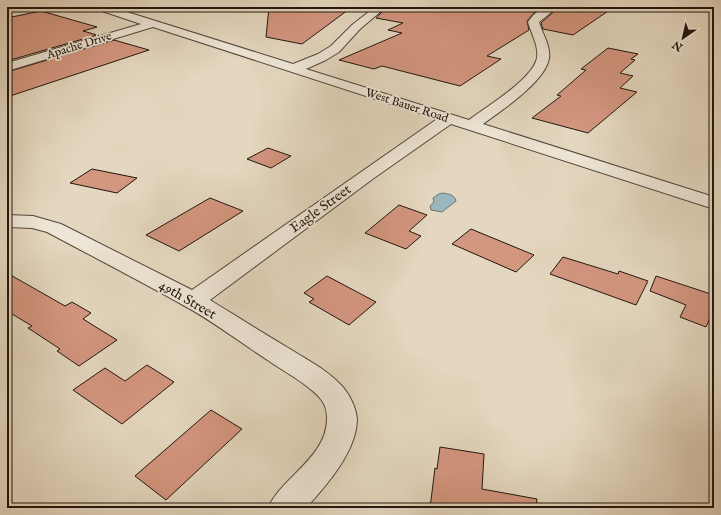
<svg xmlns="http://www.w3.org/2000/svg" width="721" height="515" font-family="'IM FELL English',serif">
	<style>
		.water { fill: #9bb6bd; stroke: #6a7677 }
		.building { fill: #d3967f; stroke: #21160f }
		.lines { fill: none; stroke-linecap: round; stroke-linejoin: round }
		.street-casing { stroke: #52463b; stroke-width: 2 }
		.street { fill: #ede5d5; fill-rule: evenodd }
		.labels { text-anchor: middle; stroke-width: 3.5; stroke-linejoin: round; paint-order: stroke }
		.far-street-label { font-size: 12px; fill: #21160f; stroke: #ede5d5 }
		.street-label { font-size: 14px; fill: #21160f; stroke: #ede5d5 }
	</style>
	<rect width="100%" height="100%" fill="#e4d7bf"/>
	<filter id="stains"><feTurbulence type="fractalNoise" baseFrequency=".005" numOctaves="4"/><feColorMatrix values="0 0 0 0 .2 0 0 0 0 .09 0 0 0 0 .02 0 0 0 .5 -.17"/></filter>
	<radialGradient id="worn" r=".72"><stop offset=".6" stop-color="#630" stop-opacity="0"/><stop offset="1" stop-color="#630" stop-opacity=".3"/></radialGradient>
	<path class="water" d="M 443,193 C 449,194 455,195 456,201 L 442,212 L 431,210 L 430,206 L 434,202 L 433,198 L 439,194 Z"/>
	<g class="building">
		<path d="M 269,7 L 352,7 L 302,44 L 266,37 Z"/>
		<path d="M 387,7 L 545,7 L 536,11 L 527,21 L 529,30 L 487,56 L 501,59 L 460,86 L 382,66 L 374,69 L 339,60 L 402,33 L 388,30 L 403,23 L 376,18 Z"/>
		<path d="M 559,7 L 614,7 L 573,35 L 543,29 L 541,23 Z"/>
		<path d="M 41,11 L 97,27 L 83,31 L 97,35 L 7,61 L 7,18 Z"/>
		<path d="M 114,40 L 149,50 L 7,97 L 7,72 Z"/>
		<path d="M 608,48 L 638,54 L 631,59 L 635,60 L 620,73 L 633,76 L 620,88 L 637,92 L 588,133 L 532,118 L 561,96 L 557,95 L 586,70 L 581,69 Z"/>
		<path d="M 268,148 L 291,156 L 271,168 L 247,159 Z"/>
		<path d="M 92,169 L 137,178 L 117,193 L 70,183 Z"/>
		<path d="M 210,198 L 243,211 L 179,251 L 146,235 Z"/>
		<path d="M 399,205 L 427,215 L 409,231 L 421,236 L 406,249 L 365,233 Z"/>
		<path d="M 471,229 L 534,255 L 516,272 L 452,244 Z"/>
		<path d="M 563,257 L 618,274 L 619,271 L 648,281 L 636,305 L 550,274 Z"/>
		<path d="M 7,273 L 65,306 L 72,302 L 91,313 L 83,319 L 117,340 L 79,366 L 57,351 L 60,349 L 28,328 L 32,326 L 7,311 Z"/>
		<path d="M 327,276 L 376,302 L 349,325 L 309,302 L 314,299 L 304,293 Z"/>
		<path d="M 656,276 L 714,295 L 714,309 L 706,327 L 680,317 L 686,305 L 650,291 Z"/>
		<path d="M 147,365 L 174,382 L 122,424 L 73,390 L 105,368 L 125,381 Z"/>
		<path d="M 211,410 L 242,429 L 166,500 L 135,476 Z"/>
		<path d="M 440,447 L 484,454 L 482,489 L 537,499 L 536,508 L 430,508 L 435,468 L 437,469 Z"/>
	</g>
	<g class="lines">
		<defs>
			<g id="street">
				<path d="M 7,7 L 22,7 L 21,9 L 7,12 Z"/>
				<path d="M 95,7 L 111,7 L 293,64 L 318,54 L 331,46 L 352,25 L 375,7 L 386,7 L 360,29 L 339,52 L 326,60 L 306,69 L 469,120 C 486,107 533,79 537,58 C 539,46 531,33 528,22 C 536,10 544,7 558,7 L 539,22 C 542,33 551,46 549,58 C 546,81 501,111 483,124 L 714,197 L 714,209 L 451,124 L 374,178 L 210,300 C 236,316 263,333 290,349 C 307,360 326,369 340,384 C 349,393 356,407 357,419 C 357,451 326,486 306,508 L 268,508 C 282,477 327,457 327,419 C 327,415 326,408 324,404 C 317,389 283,371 269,361 C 241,343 213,321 183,305 C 138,280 92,256 47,232 L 32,228 L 7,227 L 7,215 L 33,216 L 61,224 L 192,290 L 437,119 L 153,27 L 7,71 L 7,63 L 141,24 L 96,9 Z"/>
			</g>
		</defs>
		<use href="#street" class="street-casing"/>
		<use href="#street" class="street"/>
	</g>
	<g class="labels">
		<g class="far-street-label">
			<text transform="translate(79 45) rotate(-17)" y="4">Apache Drive</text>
			<text transform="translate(407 105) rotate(18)" y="4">West Bauer Road</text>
		</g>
		<g class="street-label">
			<text transform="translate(320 208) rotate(-36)" y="5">Eagle Street</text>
			<text transform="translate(188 299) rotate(30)" y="5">49th Street</text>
		</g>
	</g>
	<rect width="721" height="515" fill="none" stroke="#e4d7bf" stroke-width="24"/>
	<rect x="8" y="8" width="705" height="499" fill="none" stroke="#21160f" stroke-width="2"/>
	<rect x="12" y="12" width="697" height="491" fill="none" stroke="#21160f"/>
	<g transform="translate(683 38) rotate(214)" stroke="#ede5d5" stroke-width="3" paint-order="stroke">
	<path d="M0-3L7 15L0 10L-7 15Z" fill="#21160f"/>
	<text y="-6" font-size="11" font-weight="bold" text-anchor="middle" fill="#21160f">N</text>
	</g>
	<rect width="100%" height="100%" filter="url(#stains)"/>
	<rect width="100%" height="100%" fill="url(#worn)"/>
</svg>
